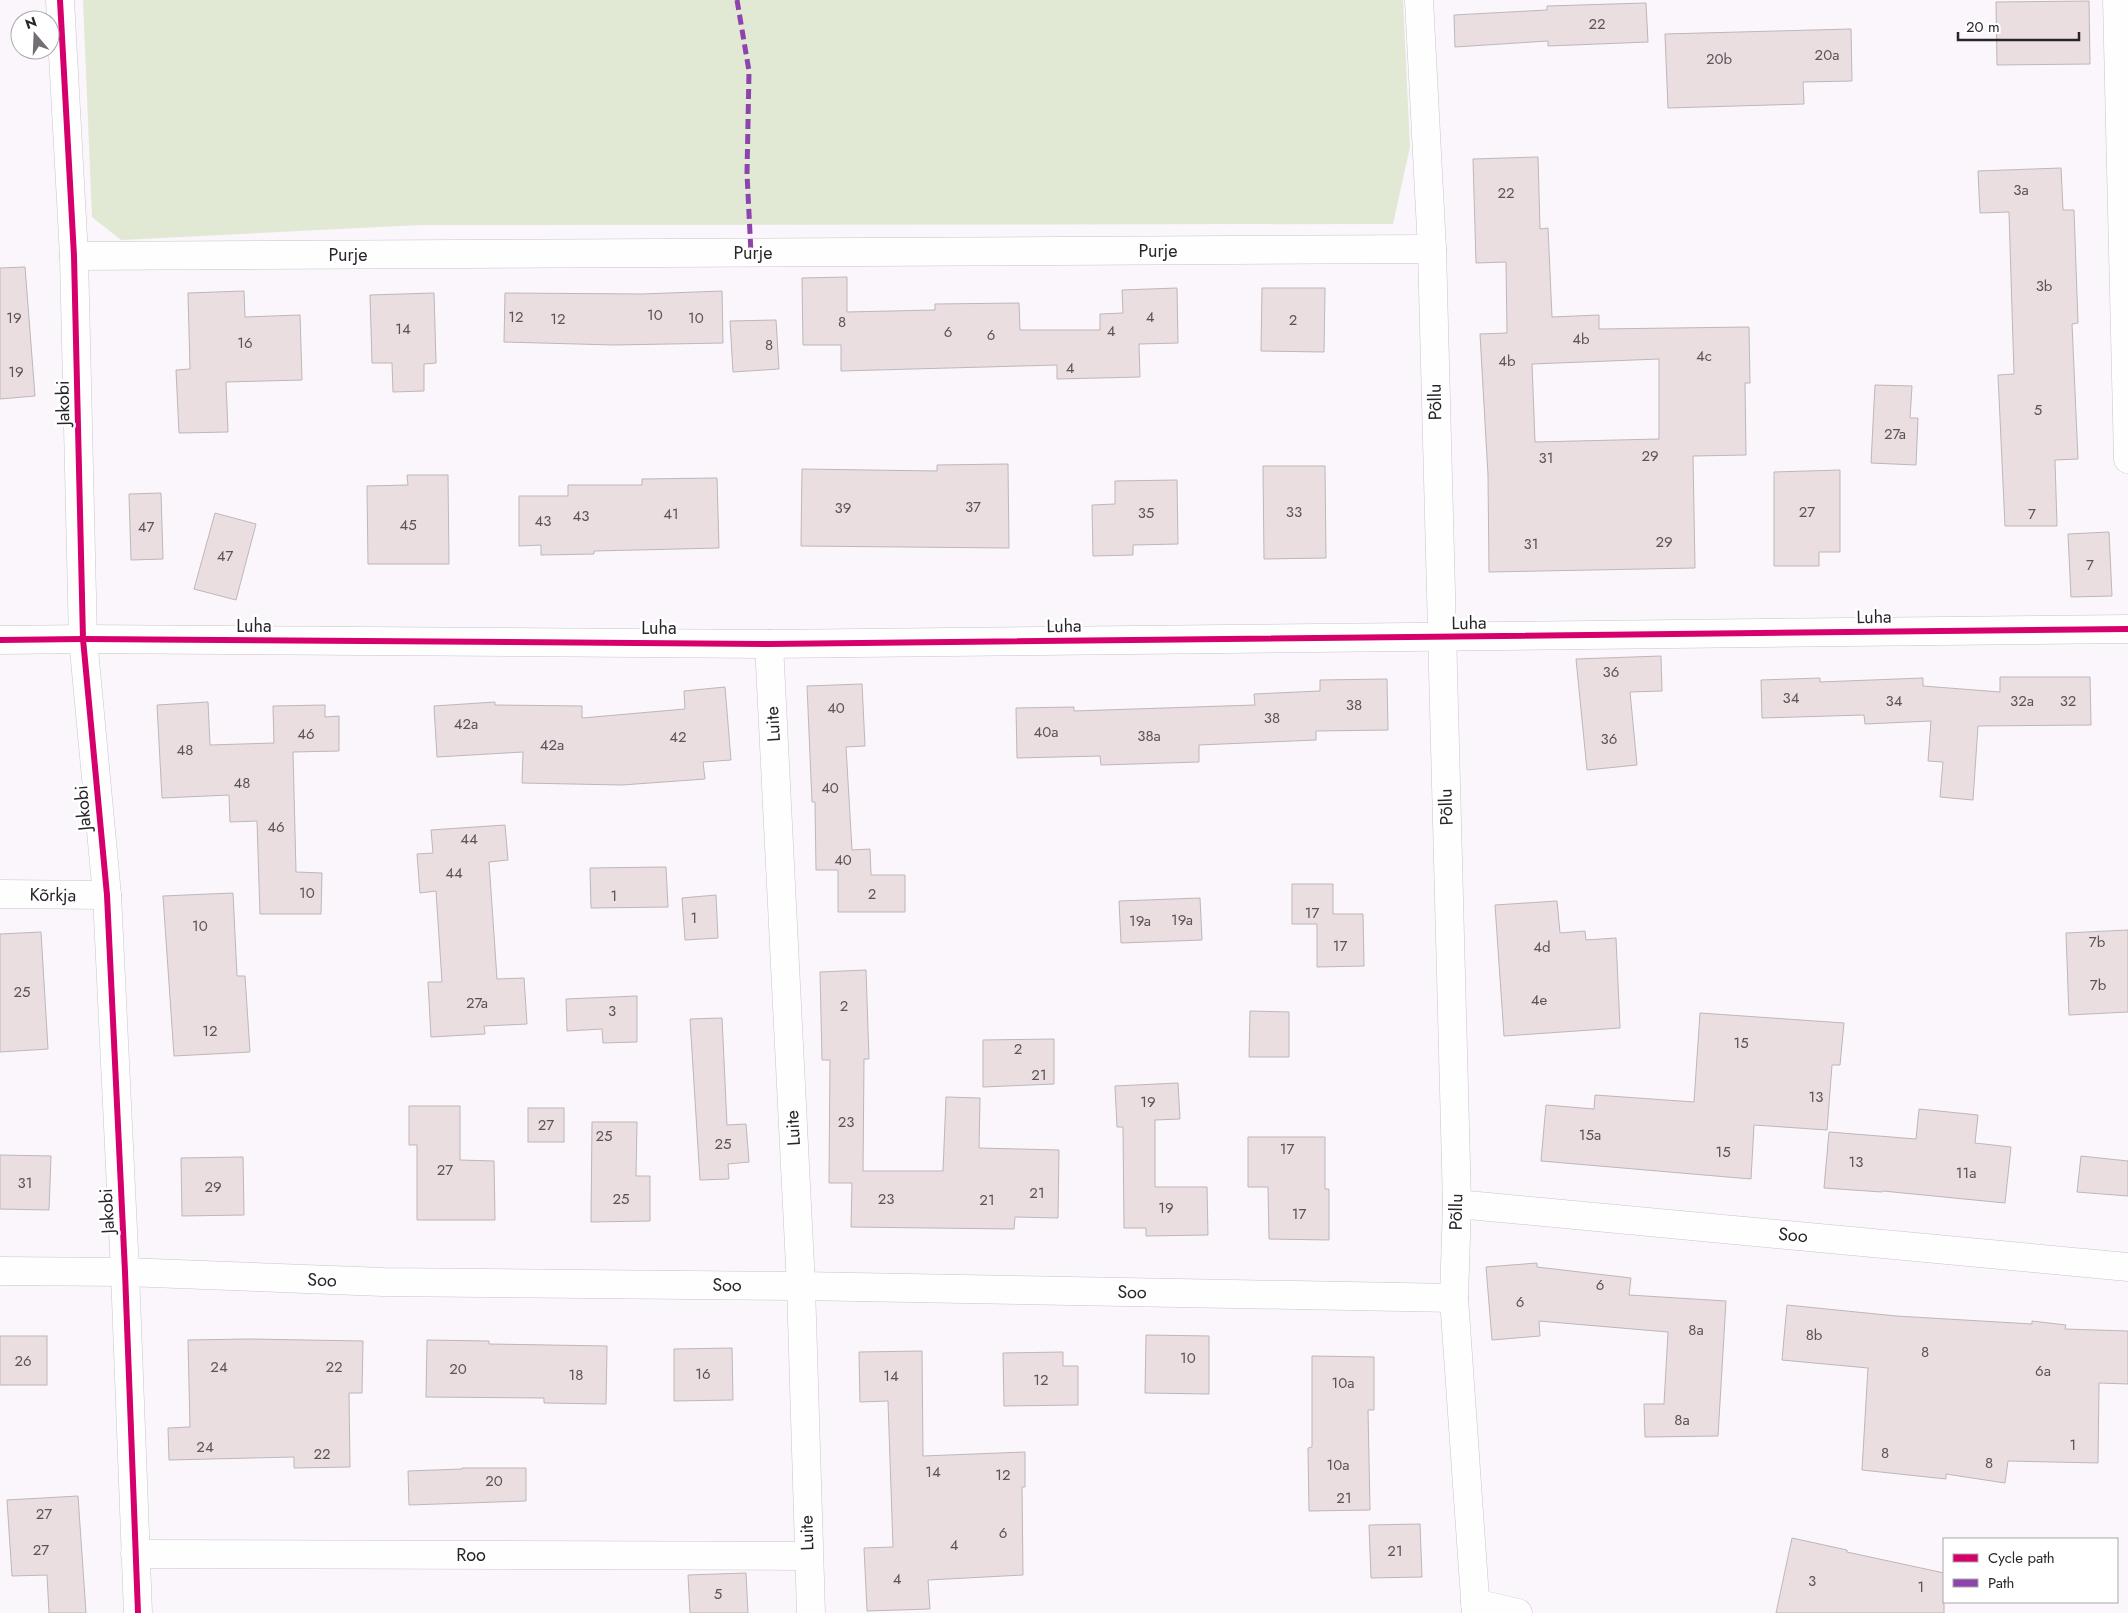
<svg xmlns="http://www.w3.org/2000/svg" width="2128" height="1613" font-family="Jost,sans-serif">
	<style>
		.green { fill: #e1e9d4 }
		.building { fill: #ebdee0; stroke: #bdb7b9; fill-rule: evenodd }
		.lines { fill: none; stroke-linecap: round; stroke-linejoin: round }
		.minor-casing { stroke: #c9c5ca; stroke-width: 29 }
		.minor { stroke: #fefeff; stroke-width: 28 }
		.quiet { stroke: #8e44ad; stroke-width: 5; stroke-dasharray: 10 5; stroke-linecap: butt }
		.cycleway-casing { stroke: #fff; stroke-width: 9 }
		.cycleway { stroke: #d6006c; stroke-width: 6 }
		.labels { text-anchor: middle; stroke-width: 5; stroke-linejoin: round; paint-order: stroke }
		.number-label { font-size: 15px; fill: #5a5358 }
		.street-label { font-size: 18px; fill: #29252b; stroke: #fff }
	</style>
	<rect width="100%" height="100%" fill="#fbf5fc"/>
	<path class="green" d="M 83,0 L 1403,0 L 1410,147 L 1393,224 L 420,225 L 121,240 L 92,217 Z"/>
	<g class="building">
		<path d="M 2089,1 L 2090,64 L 1997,65 L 1996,2 Z"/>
		<path d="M 1646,3 L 1648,42 L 1548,46 L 1548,41 L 1455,47 L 1454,15 L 1547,10 L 1547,6 Z"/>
		<path d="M 1851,29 L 1852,81 L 1803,82 L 1804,104 L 1668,108 L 1665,34 Z"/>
		<path d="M 1538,157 L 1540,229 L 1548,228 L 1552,317 L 1599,315 L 1599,329 L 1749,327 L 1750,383 L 1745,383 L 1746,455 L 1693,456 L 1695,568 L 1489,572 L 1488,475 L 1480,334 L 1507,333 L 1506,262 L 1476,263 L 1473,159 ZM 1659,359 L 1659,439 L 1535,442 L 1532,364 Z"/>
		<path d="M 2061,168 L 2063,210 L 2074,210 L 2078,323 L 2072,324 L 2078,459 L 2055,460 L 2057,526 L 2005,526 L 1998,375 L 2014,374 L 2009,212 L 1980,213 L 1978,171 Z"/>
		<path d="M 25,267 L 35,396 L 0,399 L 0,268 Z"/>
		<path d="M 847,277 L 847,312 L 935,310 L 935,304 L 1019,303 L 1020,330 L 1100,330 L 1100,314 L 1123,313 L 1122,290 L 1177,288 L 1178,343 L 1139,344 L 1140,377 L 1057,379 L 1057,365 L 841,371 L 841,345 L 803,345 L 802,278 Z"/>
		<path d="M 1262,288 L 1325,288 L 1324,352 L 1261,351 Z"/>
		<path d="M 244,291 L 245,317 L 300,315 L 302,380 L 226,382 L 228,432 L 179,433 L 176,370 L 190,369 L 188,293 Z"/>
		<path d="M 722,291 L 723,343 L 614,345 L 504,342 L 505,293 L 642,294 Z"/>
		<path d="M 434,293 L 436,363 L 424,364 L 424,391 L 393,392 L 392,363 L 372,363 L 370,295 Z"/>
		<path d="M 776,320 L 779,369 L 733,372 L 730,321 Z"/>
		<path d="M 1875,385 L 1912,386 L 1910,418 L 1918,418 L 1916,465 L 1871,463 Z"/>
		<path d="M 1008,464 L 1009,548 L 801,546 L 802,469 L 937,471 L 937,465 Z"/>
		<path d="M 1263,466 L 1325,466 L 1326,558 L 1264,559 Z"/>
		<path d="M 1840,470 L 1840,552 L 1819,552 L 1819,566 L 1774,566 L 1774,472 Z"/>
		<path d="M 407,475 L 448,475 L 449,564 L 368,564 L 367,486 L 408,485 Z"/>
		<path d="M 717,478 L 719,548 L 594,551 L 594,554 L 541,555 L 541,545 L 519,546 L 519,496 L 568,496 L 568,485 L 642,485 L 642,479 Z"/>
		<path d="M 1177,480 L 1178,544 L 1133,545 L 1133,555 L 1093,556 L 1092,505 L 1115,504 L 1115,481 Z"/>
		<path d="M 161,493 L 163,559 L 131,560 L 129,494 Z"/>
		<path d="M 215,513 L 256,524 L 236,600 L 194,589 Z"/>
		<path d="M 2109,532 L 2112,596 L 2071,597 L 2068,534 Z"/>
		<path d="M 1661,656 L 1662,691 L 1630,692 L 1637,765 L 1587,770 L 1576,659 Z"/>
		<path d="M 2000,677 L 2090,677 L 2091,725 L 1978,726 L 1973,800 L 1940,797 L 1943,762 L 1928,761 L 1931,721 L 1865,724 L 1864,715 L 1762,718 L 1761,680 L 1820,678 L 1820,682 L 1923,678 L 1923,686 L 2000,692 Z"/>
		<path d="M 1387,679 L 1388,730 L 1316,731 L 1316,740 L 1199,745 L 1199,762 L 1101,765 L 1100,756 L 1017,758 L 1016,708 L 1074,707 L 1074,711 L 1255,705 L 1254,694 L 1320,691 L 1320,680 Z"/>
		<path d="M 862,684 L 865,746 L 846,747 L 852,850 L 870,849 L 871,875 L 905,875 L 905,912 L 838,912 L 838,870 L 816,870 L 815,802 L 812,802 L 807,686 Z"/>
		<path d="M 725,687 L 731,760 L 703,762 L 705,779 L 622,785 L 522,783 L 523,752 L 437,757 L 434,706 L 495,702 L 495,705 L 582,706 L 582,718 L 685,709 L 684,691 Z"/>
		<path d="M 208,702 L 210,745 L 274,743 L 273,706 L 325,705 L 325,717 L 339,716 L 339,751 L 293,752 L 296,872 L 322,873 L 321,914 L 260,914 L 257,821 L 230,822 L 229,795 L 162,798 L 157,705 Z"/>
		<path d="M 505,825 L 508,860 L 489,862 L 497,979 L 524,978 L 527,1024 L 484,1026 L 485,1034 L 431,1037 L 428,982 L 442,982 L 436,891 L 420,893 L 417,854 L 433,853 L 431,830 Z"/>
		<path d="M 666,867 L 668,907 L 591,908 L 590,868 Z"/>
		<path d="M 1292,884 L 1333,884 L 1333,914 L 1363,914 L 1364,966 L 1317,967 L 1317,924 L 1292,924 Z"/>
		<path d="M 233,893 L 237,976 L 245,976 L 250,1052 L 174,1056 L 163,896 Z"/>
		<path d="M 716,895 L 718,938 L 685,940 L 682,898 Z"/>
		<path d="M 1200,898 L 1202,940 L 1121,943 L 1119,901 Z"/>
		<path d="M 1557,901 L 1560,933 L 1585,931 L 1586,940 L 1616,938 L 1620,1028 L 1504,1036 L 1495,905 Z"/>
		<path d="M 2128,930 L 2128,1012 L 2069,1015 L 2066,933 Z"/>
		<path d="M 41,932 L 48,1049 L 0,1052 L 0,934 Z"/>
		<path d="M 866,970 L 869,1059 L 864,1059 L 863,1171 L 943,1171 L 946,1097 L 980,1098 L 979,1148 L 1059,1150 L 1058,1218 L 1015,1217 L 1014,1229 L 851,1227 L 852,1183 L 829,1183 L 830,1060 L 822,1060 L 820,972 Z"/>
		<path d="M 637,996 L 637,1042 L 603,1043 L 602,1029 L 567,1031 L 566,999 Z"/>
		<path d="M 1250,1011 L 1289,1012 L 1289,1057 L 1249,1057 Z"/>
		<path d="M 1700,1013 L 1844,1023 L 1840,1065 L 1832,1065 L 1827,1130 L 1754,1125 L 1751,1179 L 1541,1161 L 1546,1105 L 1594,1109 L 1595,1095 L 1694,1102 Z"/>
		<path d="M 722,1018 L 727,1125 L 746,1124 L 749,1162 L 728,1164 L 729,1179 L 700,1180 L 690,1019 Z"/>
		<path d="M 1054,1039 L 1054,1084 L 983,1087 L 983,1040 Z"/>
		<path d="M 1178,1083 L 1180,1119 L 1155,1120 L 1155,1187 L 1207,1187 L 1208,1235 L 1146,1236 L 1146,1228 L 1124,1228 L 1123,1127 L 1117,1127 L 1115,1086 Z"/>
		<path d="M 409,1106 L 460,1106 L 460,1160 L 494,1161 L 495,1220 L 417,1220 L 417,1145 L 409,1145 Z"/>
		<rect x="528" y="1108" width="36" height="34"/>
		<path d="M 1919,1109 L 1978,1115 L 1975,1143 L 2011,1147 L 2005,1203 L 1883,1191 L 1882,1192 L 1824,1188 L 1829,1132 L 1916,1139 Z"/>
		<path d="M 592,1122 L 637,1122 L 636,1176 L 650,1176 L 650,1221 L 591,1222 Z"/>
		<path d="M 1248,1137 L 1325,1137 L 1325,1189 L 1329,1189 L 1329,1240 L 1269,1239 L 1268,1187 L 1248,1187 Z"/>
		<path d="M 0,1155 L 51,1156 L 49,1210 L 0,1209 Z"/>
		<path d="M 2081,1156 L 2128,1161 L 2128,1196 L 2077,1192 Z"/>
		<path d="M 243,1157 L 244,1215 L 182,1216 L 181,1158 Z"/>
		<path d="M 1537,1263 L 1537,1267 L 1631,1278 L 1629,1295 L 1726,1301 L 1718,1436 L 1645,1437 L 1644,1404 L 1664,1404 L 1668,1332 L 1539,1321 L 1540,1336 L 1492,1340 L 1486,1267 Z"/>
		<path d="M 1787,1305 L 1896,1316 L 2032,1324 L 2032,1321 L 2066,1325 L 2065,1329 L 2128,1331 L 2128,1384 L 2099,1383 L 2098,1463 L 2008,1461 L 2005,1483 L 1946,1474 L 1946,1479 L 1862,1470 L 1868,1368 L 1782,1360 Z"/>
		<path d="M 1146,1335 L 1209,1336 L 1209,1394 L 1145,1393 Z"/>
		<rect x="0" y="1336" width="47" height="49"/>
		<path d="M 249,1339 L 363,1341 L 362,1393 L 349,1393 L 350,1467 L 294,1468 L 294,1457 L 169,1460 L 168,1428 L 190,1427 L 188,1340 Z"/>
		<path d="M 427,1340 L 489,1341 L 489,1344 L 607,1346 L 606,1404 L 544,1403 L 544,1398 L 426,1397 Z"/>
		<path d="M 732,1348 L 733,1400 L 674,1401 L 674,1349 Z"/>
		<path d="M 922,1351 L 923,1456 L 1025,1452 L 1025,1487 L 1022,1487 L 1023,1575 L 928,1580 L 930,1609 L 867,1611 L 864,1548 L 893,1547 L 888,1401 L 860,1402 L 859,1352 Z"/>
		<path d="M 1063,1352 L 1063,1366 L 1078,1366 L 1078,1405 L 1004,1406 L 1003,1353 Z"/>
		<path d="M 1312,1356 L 1374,1357 L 1374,1410 L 1368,1410 L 1370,1510 L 1309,1511 L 1308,1448 L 1312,1447 Z"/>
		<path d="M 462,1468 L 526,1468 L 526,1501 L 409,1505 L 408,1471 L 462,1469 Z"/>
		<path d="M 78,1496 L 86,1613 L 49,1613 L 47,1575 L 12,1576 L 7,1500 Z"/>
		<path d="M 1420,1524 L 1422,1577 L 1371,1578 L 1369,1525 Z"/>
		<path d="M 1792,1538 L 1847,1550 L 1847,1552 L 1944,1573 L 1944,1613 L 1776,1613 Z"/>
		<path d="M 746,1573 L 748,1613 L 690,1613 L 688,1575 Z"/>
	</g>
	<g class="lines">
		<defs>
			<g id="minor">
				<path d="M 60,0 L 74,256 L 83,639 L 107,895 L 125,1272 L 138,1613"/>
				<path d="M 1419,0 L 1432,249 L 1457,1204 L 1454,1298 L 1476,1613"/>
				<path d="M 2117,0 L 2128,459"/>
				<path d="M 74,256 L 1432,249"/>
				<path d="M 0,640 L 83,639 L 769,644 L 2128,629"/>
				<path d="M 769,644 L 801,1286 L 811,1613"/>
				<path d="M 0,894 L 107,895"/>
				<path d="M 1457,1204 L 2128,1267"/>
				<path d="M 0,1271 L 125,1272 L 383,1282 L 801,1286 L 1454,1298"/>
				<path d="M 135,1554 L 808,1556"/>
				<path d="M 1475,1603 L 1518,1613"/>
			</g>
		</defs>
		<use href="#minor" class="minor-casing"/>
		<use href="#minor" class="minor"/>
		<path class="quiet" d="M 737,0 L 749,71 L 747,174 L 751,253"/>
		<defs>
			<g id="cycleway">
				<path d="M 60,0 L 74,256 L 83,639 L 107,895 L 125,1272 L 138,1613"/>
				<path d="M 0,640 L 83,639 L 769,644 L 2128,629"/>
			</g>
		</defs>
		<use href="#cycleway" class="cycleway-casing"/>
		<use href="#cycleway" class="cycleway"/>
	</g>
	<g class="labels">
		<g class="number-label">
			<text x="1597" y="29">22</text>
			<text x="1827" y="60">20a</text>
			<text x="1719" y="64">20b</text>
			<text x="2021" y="195">3a</text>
			<text x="1506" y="198">22</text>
			<text x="2044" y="291">3b</text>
			<text x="655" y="320">10</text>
			<text x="516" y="322">12</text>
			<text x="1150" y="322">4</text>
			<text x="14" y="323">19</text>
			<text x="696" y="323">10</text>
			<text x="558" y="324">12</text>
			<text x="1293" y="325">2</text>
			<text x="842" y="327">8</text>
			<text x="403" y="334">14</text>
			<text x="1111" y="336">4</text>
			<text x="948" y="337">6</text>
			<text x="991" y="340">6</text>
			<text x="1581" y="344">4b</text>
			<text x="245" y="348">16</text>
			<text x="769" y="350">8</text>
			<text x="1704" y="361">4c</text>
			<text x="1507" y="366">4b</text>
			<text x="1070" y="373">4</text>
			<text x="16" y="377">19</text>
			<text x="2038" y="415">5</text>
			<text x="1895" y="439">27a</text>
			<text x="1650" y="461">29</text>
			<text x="1546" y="463">31</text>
			<text x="973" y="512">37</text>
			<text x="843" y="513">39</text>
			<text x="1294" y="517">33</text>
			<text x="1807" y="517">27</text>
			<text x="1146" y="518">35</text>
			<text x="671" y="519">41</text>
			<text x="2032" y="519">7</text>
			<text x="581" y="521">43</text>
			<text x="543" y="526">43</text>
			<text x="408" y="530">45</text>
			<text x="146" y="532">47</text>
			<text x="1664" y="547">29</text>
			<text x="1531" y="549">31</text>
			<text x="225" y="561">47</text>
			<text x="2090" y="570">7</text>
			<text x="1611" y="677">36</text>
			<text x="1791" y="703">34</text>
			<text x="1894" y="706">34</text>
			<text x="2022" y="706">32a</text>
			<text x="2068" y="706">32</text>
			<text x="1354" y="710">38</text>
			<text x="836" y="713">40</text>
			<text x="1272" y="723">38</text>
			<text x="466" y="729">42a</text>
			<text x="1046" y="737">40a</text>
			<text x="306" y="739">46</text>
			<text x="1149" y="741">38a</text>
			<text x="678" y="742">42</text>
			<text x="1609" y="744">36</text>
			<text x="552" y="750">42a</text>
			<text x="185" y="755">48</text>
			<text x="242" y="788">48</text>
			<text x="830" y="793">40</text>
			<text x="276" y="832">46</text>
			<text x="469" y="844">44</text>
			<text x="843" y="865">40</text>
			<text x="454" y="878">44</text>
			<text x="307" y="898">10</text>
			<text x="872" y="899">2</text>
			<text x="614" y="901">1</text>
			<text x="1312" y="918">17</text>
			<text x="694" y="923">1</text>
			<text x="1182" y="925">19a</text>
			<text x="1140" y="926">19a</text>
			<text x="200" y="931">10</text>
			<text x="2097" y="947">7b</text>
			<text x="1340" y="951">17</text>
			<text x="1542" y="952">4d</text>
			<text x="2098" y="990">7b</text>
			<text x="22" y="997">25</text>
			<text x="1539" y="1005">4e</text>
			<text x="477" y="1008">27a</text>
			<text x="844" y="1011">2</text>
			<text x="612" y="1016">3</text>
			<text x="210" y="1036">12</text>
			<text x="1741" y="1048">15</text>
			<text x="1018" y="1054">2</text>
			<text x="1039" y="1080">21</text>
			<text x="1816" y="1102">13</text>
			<text x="1148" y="1107">19</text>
			<text x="846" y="1127">23</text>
			<text x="546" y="1130">27</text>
			<text x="1590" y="1140">15a</text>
			<text x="604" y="1141">25</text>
			<text x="723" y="1149">25</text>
			<text x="1287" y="1154">17</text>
			<text x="1723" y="1157">15</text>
			<text x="1856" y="1167">13</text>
			<text x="445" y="1175">27</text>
			<text x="1966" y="1178">11a</text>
			<text x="25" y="1188">31</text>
			<text x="213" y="1192">29</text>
			<text x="1037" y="1198">21</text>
			<text x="621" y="1204">25</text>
			<text x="886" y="1204">23</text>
			<text x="987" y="1205">21</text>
			<text x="1166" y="1213">19</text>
			<text x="1299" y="1219">17</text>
			<text x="1600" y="1290">6</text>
			<text x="1520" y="1307">6</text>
			<text x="1696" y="1335">8a</text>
			<text x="1814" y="1340">8b</text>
			<text x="1925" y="1357">8</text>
			<text x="1188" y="1363">10</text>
			<text x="23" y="1366">26</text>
			<text x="219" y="1372">24</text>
			<text x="334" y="1372">22</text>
			<text x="458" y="1374">20</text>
			<text x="2043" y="1376">6a</text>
			<text x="703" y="1379">16</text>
			<text x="576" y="1380">18</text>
			<text x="891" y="1381">14</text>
			<text x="1041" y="1385">12</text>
			<text x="1343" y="1388">10a</text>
			<text x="1682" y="1425">8a</text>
			<text x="2073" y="1450">1</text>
			<text x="205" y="1452">24</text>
			<text x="1885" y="1458">8</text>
			<text x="322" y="1459">22</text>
			<text x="1989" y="1468">8</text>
			<text x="1338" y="1470">10a</text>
			<text x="933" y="1477">14</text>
			<text x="1003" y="1480">12</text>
			<text x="494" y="1486">20</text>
			<text x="1344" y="1503">21</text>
			<text x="44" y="1519">27</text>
			<text x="1003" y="1538">6</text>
			<text x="954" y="1550">4</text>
			<text x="41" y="1555">27</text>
			<text x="1395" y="1556">21</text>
			<text x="897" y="1584">4</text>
			<text x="1812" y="1586">3</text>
			<text x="1921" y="1592">1</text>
			<text x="718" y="1599">5</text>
		</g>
		<g class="street-label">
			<text x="1158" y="257">Purje</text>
			<text x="753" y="259">Purje</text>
			<text x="348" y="261">Purje</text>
			<text transform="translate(1435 402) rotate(-91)" y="6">Põllu</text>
			<text transform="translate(63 403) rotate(-91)" y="6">Jakobi</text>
			<text transform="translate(1874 617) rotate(-1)" y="6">Luha</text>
			<text transform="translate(1469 623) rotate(-1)" y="6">Luha</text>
			<text x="254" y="632">Luha</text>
			<text transform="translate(1064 626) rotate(-1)" y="6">Luha</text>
			<text x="659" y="634">Luha</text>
			<text transform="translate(773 724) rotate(-93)" y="6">Luite</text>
			<text transform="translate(1446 807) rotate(-92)" y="6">Põllu</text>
			<text transform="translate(83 808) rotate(-95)" y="6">Jakobi</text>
			<text transform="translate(53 895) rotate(1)" y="6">Kõrkja</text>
			<text transform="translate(793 1128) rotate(-93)" y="6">Luite</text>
			<text transform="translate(107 1211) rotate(-93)" y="6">Jakobi</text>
			<text transform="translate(1456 1212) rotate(-89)" y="6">Põllu</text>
			<text transform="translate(1793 1235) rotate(5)" y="6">Soo</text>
			<text transform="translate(322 1280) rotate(2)" y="6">Soo</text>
			<text transform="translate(727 1285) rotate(1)" y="6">Soo</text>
			<text transform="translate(1132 1292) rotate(1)" y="6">Soo</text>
			<text transform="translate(807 1533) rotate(-92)" y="6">Luite</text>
			<text x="471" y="1561">Roo</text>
		</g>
	</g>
	<rect x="1943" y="1538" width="175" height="65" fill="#ffffff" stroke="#a9a8aa"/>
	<rect x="1953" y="1554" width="25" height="8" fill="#d6006c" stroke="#a9a8aa"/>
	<text x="1988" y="1563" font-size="15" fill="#29252b">Cycle path</text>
	<rect x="1953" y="1579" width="25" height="8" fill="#8e44ad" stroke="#a9a8aa"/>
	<text x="1988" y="1588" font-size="15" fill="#29252b">Path</text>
	<g transform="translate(35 35) rotate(341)"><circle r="24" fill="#ffffff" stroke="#a9a8aa"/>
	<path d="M0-4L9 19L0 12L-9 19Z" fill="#726e74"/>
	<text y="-8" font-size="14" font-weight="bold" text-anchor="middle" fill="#29252b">N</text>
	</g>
	<path d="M1958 32v8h121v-8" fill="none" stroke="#29252b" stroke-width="2.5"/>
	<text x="1966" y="32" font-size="15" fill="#29252b" stroke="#ffffff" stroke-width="4" paint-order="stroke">20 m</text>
</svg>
